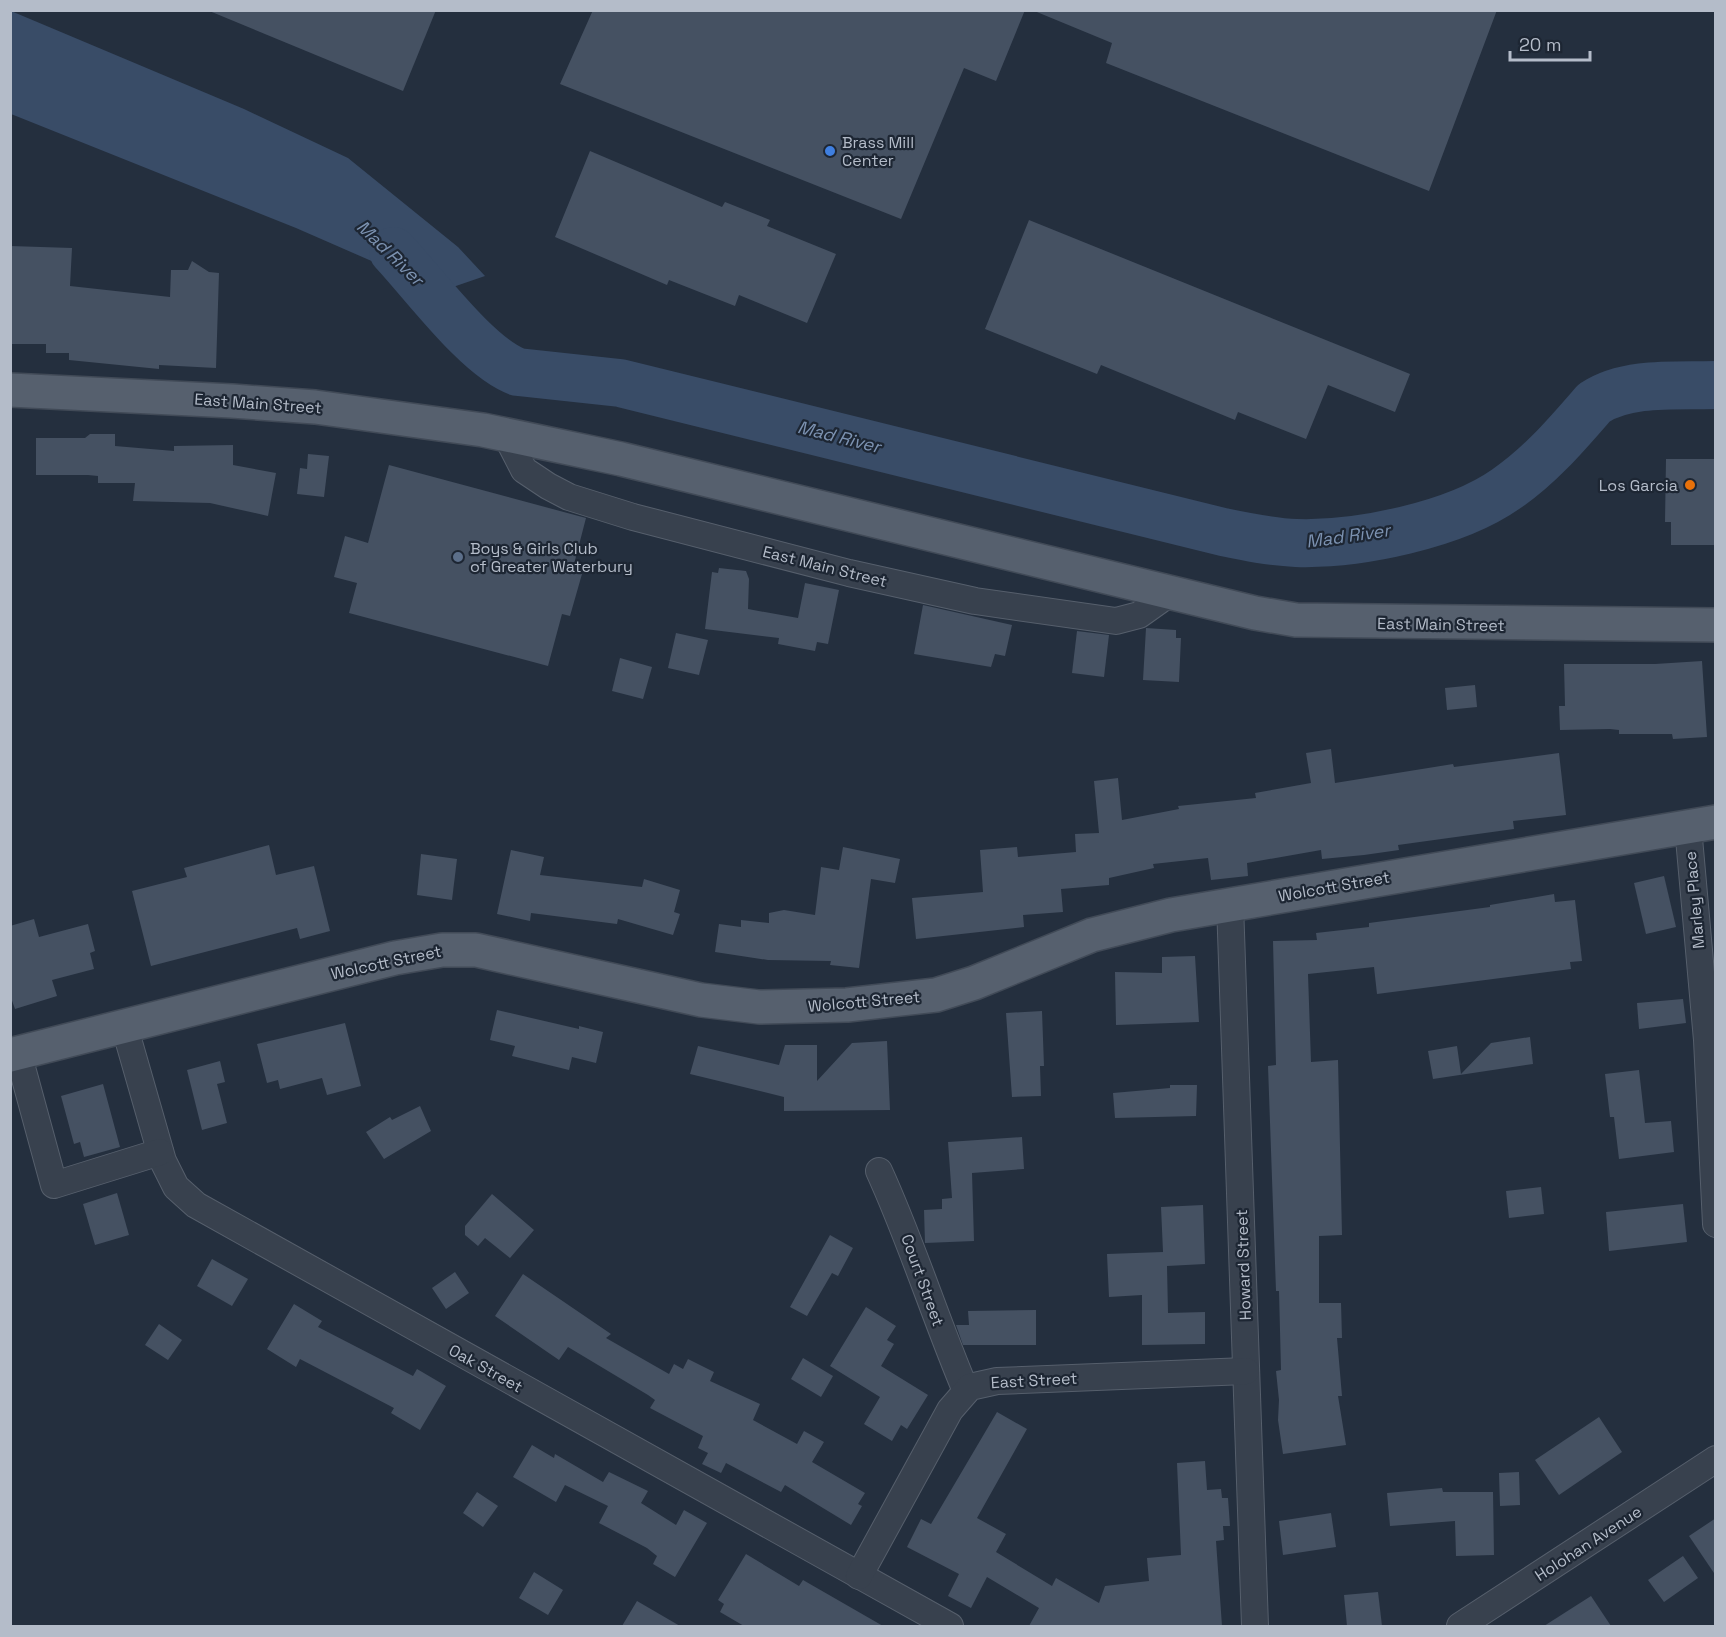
<svg xmlns="http://www.w3.org/2000/svg" width="1726" height="1637" font-family="'Space Grotesk',sans-serif">
	<style>
		.water { fill: #394c67 }
		.lines { fill: none; stroke-linecap: round; stroke-linejoin: round }
		.river { stroke: #394c67; stroke-width: 48 }
		.building { fill: #455162 }
		.minor-casing { stroke: #565f6c; stroke-width: 28 }
		.major-casing { stroke: #414a57; stroke-width: 36 }
		.minor { stroke: #38414e; stroke-width: 26 }
		.major { stroke: #56606e; stroke-width: 33 }
		.shop-dot { fill: #3f7fe0; stroke: #1d2633; stroke-width: 2 }
		.food-dot { fill: #e8710a; stroke: #1d2633; stroke-width: 2 }
		.service-dot { fill: #5c6f8a; stroke: #1d2633; stroke-width: 2 }
		.labels { text-anchor: middle; stroke-width: 4.5; stroke-linejoin: round; paint-order: stroke }
		.poi-label { font-size: 16px; fill: #b4bcc9; stroke: #1d2633; text-anchor: start }
		.street-label { font-size: 16px; fill: #b4bcc9; stroke: #1d2633 }
		.water-label { font-size: 18px; font-style: italic; fill: #7c92b1; stroke: #1d2633 }
	</style>
	<rect width="100%" height="100%" fill="#242f3e"/>
	<path class="water" d="M 11,11 L 244,109 L 348,158 L 458,247 L 485,276 L 453,287 L 432,306 L 399,273 L 296,228 L 11,114 Z"/>
	<g class="lines">
		<path class="river" d="M 393,251 C 424,284 478,358 518,372 L 620,383 L 1223,532 C 1247,537 1271,542 1296,543 C 1358,545 1455,525 1506,489 C 1540,466 1567,434 1594,403 C 1627,381 1678,386 1716,385"/>
	</g>
	<g class="building">
		<path d="M 207,10 L 436,10 L 403,91 Z"/>
		<path d="M 593,10 L 1025,10 L 996,81 L 964,68 L 901,219 L 560,84 Z"/>
		<path d="M 1032,10 L 1497,10 L 1429,191 L 1106,63 L 1112,43 Z"/>
		<path d="M 590,151 L 722,207 L 725,202 L 770,220 L 767,226 L 836,254 L 807,323 L 739,295 L 735,306 L 669,280 L 667,285 L 555,237 Z"/>
		<path d="M 1029,220 L 1410,374 L 1395,412 L 1328,385 L 1306,439 L 1238,412 L 1235,420 L 1101,365 L 1097,374 L 985,329 Z"/>
		<path d="M 10,246 L 72,248 L 70,286 L 170,297 L 171,270 L 188,270 L 192,261 L 209,272 L 219,273 L 216,368 L 159,365 L 159,369 L 69,360 L 69,353 L 46,353 L 46,344 L 10,344 Z"/>
		<path d="M 90,434 L 115,434 L 115,446 L 174,451 L 174,446 L 233,445 L 233,465 L 276,473 L 268,516 L 210,503 L 133,501 L 135,483 L 98,483 L 98,476 L 88,475 L 36,475 L 36,438 L 85,438 Z"/>
		<path d="M 308,454 L 329,456 L 324,497 L 297,494 L 300,468 L 307,469 Z"/>
		<path d="M 1666,459 L 1716,459 L 1716,545 L 1671,545 L 1671,522 L 1665,522 Z"/>
		<path d="M 389,465 L 586,518 L 572,572 L 582,574 L 570,616 L 562,614 L 548,666 L 349,613 L 357,583 L 334,577 L 345,536 L 368,543 Z"/>
		<path d="M 719,568 L 746,571 L 749,579 L 748,609 L 798,618 L 805,583 L 839,590 L 828,644 L 817,642 L 815,651 L 778,644 L 779,638 L 705,629 L 712,572 L 718,573 Z"/>
		<path d="M 923,605 L 1012,625 L 1005,656 L 995,654 L 991,667 L 914,654 Z"/>
		<path d="M 1146,628 L 1176,630 L 1176,638 L 1181,638 L 1179,682 L 1143,680 Z"/>
		<path d="M 1077,631 L 1109,635 L 1104,677 L 1072,673 Z"/>
		<path d="M 676,633 L 708,640 L 699,675 L 668,668 Z"/>
		<path d="M 620,658 L 652,667 L 643,699 L 612,691 Z"/>
		<path d="M 1702,661 L 1707,737 L 1673,739 L 1672,734 L 1619,734 L 1619,730 L 1610,729 L 1560,730 L 1559,706 L 1565,706 L 1564,664 L 1655,664 Z"/>
		<path d="M 1475,685 L 1477,707 L 1447,710 L 1445,688 Z"/>
		<path d="M 1331,749 L 1335,783 L 1453,764 L 1454,767 L 1559,753 L 1566,815 L 1513,821 L 1514,829 L 1398,845 L 1399,850 L 1364,855 L 1322,859 L 1321,850 L 1247,863 L 1248,876 L 1211,880 L 1208,858 L 1153,864 L 1154,868 L 1109,878 L 1109,885 L 1061,889 L 1063,912 L 1023,915 L 1024,927 L 916,939 L 912,898 L 983,892 L 980,850 L 1017,847 L 1018,857 L 1076,852 L 1075,834 L 1099,833 L 1094,781 L 1118,778 L 1122,820 L 1179,809 L 1178,806 L 1256,798 L 1255,793 L 1311,783 L 1306,753 Z"/>
		<path d="M 269,845 L 276,875 L 314,866 L 330,931 L 300,939 L 297,928 L 151,966 L 132,891 L 187,877 L 184,868 Z"/>
		<path d="M 843,847 L 900,859 L 895,883 L 871,879 L 859,968 L 830,965 L 831,961 L 768,960 L 715,952 L 719,924 L 741,927 L 741,920 L 769,923 L 769,913 L 784,910 L 815,915 L 821,867 L 839,870 Z"/>
		<path d="M 511,850 L 544,857 L 540,875 L 642,887 L 644,879 L 680,890 L 674,912 L 680,914 L 673,935 L 618,919 L 617,924 L 531,913 L 530,921 L 497,914 Z"/>
		<path d="M 421,854 L 457,859 L 452,900 L 417,895 Z"/>
		<path d="M 1664,876 L 1676,927 L 1646,934 L 1634,883 Z"/>
		<path d="M 1554,894 L 1555,902 L 1575,900 L 1582,961 L 1570,962 L 1571,969 L 1377,994 L 1374,967 L 1308,974 L 1311,1062 L 1338,1060 L 1342,1235 L 1319,1236 L 1319,1303 L 1341,1303 L 1342,1338 L 1337,1338 L 1342,1396 L 1338,1396 L 1346,1445 L 1283,1454 L 1278,1420 L 1279,1400 L 1276,1371 L 1281,1370 L 1279,1291 L 1276,1291 L 1268,1066 L 1276,1065 L 1273,941 L 1317,940 L 1316,933 L 1369,927 L 1369,923 L 1490,907 L 1490,905 Z"/>
		<path d="M 34,919 L 39,937 L 88,924 L 95,951 L 90,953 L 94,969 L 52,980 L 57,996 L 15,1009 L 10,995 L 10,926 Z"/>
		<path d="M 1195,956 L 1199,1022 L 1116,1025 L 1115,972 L 1162,973 L 1162,957 Z"/>
		<path d="M 1683,999 L 1686,1023 L 1639,1029 L 1637,1003 Z"/>
		<path d="M 497,1010 L 579,1029 L 579,1026 L 603,1032 L 596,1063 L 572,1057 L 569,1070 L 512,1056 L 515,1046 L 490,1040 Z"/>
		<path d="M 1042,1011 L 1044,1066 L 1040,1066 L 1041,1096 L 1012,1097 L 1006,1013 Z"/>
		<path d="M 345,1023 L 361,1086 L 327,1095 L 322,1078 L 280,1089 L 278,1080 L 267,1083 L 257,1044 Z"/>
		<path d="M 1530,1037 L 1533,1064 L 1433,1079 L 1428,1051 L 1457,1046 L 1461,1074 L 1491,1043 Z"/>
		<path d="M 887,1041 L 890,1110 L 784,1111 L 784,1097 L 690,1074 L 698,1046 L 779,1065 L 785,1045 L 817,1045 L 817,1081 L 852,1043 Z"/>
		<path d="M 220,1061 L 225,1082 L 217,1084 L 227,1123 L 202,1130 L 187,1070 Z"/>
		<path d="M 1639,1070 L 1645,1123 L 1671,1121 L 1674,1152 L 1619,1159 L 1614,1117 L 1610,1117 L 1605,1074 Z"/>
		<path d="M 103,1084 L 120,1147 L 84,1157 L 80,1142 L 74,1144 L 61,1096 Z"/>
		<path d="M 1170,1085 L 1197,1085 L 1196,1116 L 1115,1118 L 1113,1093 L 1170,1088 Z"/>
		<path d="M 420,1106 L 431,1131 L 384,1159 L 366,1132 L 390,1117 L 392,1120 Z"/>
		<path d="M 1022,1137 L 1024,1169 L 972,1173 L 974,1241 L 925,1243 L 924,1210 L 942,1209 L 942,1199 L 952,1198 L 948,1142 Z"/>
		<path d="M 1541,1187 L 1544,1214 L 1509,1218 L 1506,1191 Z"/>
		<path d="M 117,1193 L 129,1235 L 95,1245 L 83,1204 Z"/>
		<path d="M 492,1194 L 534,1230 L 510,1258 L 485,1238 L 478,1246 L 465,1235 L 465,1226 Z"/>
		<path d="M 1683,1204 L 1687,1242 L 1609,1251 L 1606,1212 Z"/>
		<path d="M 1203,1205 L 1205,1264 L 1167,1266 L 1168,1313 L 1205,1312 L 1205,1344 L 1142,1345 L 1142,1295 L 1109,1297 L 1107,1254 L 1163,1252 L 1161,1207 Z"/>
		<path d="M 830,1235 L 853,1248 L 838,1276 L 832,1273 L 807,1316 L 790,1307 Z"/>
		<path d="M 212,1259 L 248,1279 L 232,1306 L 197,1286 Z"/>
		<path d="M 455,1272 L 469,1293 L 446,1309 L 432,1288 Z"/>
		<path d="M 523,1274 L 611,1334 L 606,1338 L 669,1374 L 674,1364 L 683,1369 L 688,1359 L 714,1372 L 710,1381 L 760,1404 L 753,1420 L 797,1444 L 804,1431 L 824,1442 L 812,1462 L 865,1493 L 858,1504 L 862,1506 L 851,1525 L 785,1485 L 781,1492 L 726,1463 L 721,1473 L 702,1464 L 708,1453 L 698,1448 L 703,1436 L 650,1408 L 655,1400 L 648,1395 L 568,1347 L 559,1360 L 495,1316 Z"/>
		<path d="M 294,1304 L 322,1321 L 318,1327 L 413,1376 L 417,1369 L 446,1386 L 420,1430 L 391,1413 L 394,1408 L 300,1359 L 296,1367 L 267,1349 Z"/>
		<path d="M 866,1307 L 896,1326 L 887,1340 L 894,1344 L 881,1366 L 928,1395 L 907,1429 L 901,1425 L 892,1441 L 864,1424 L 880,1397 L 830,1366 Z"/>
		<path d="M 1036,1310 L 1036,1345 L 963,1345 L 956,1325 L 969,1325 L 968,1311 Z"/>
		<path d="M 159,1324 L 182,1340 L 168,1360 L 145,1345 Z"/>
		<path d="M 803,1358 L 833,1376 L 821,1397 L 791,1379 Z"/>
		<path d="M 997,1412 L 1027,1429 L 977,1518 L 1006,1534 L 996,1552 L 1052,1586 L 1056,1578 L 1099,1603 L 1105,1586 L 1149,1581 L 1147,1558 L 1181,1555 L 1177,1463 L 1205,1461 L 1207,1490 L 1221,1489 L 1222,1498 L 1228,1498 L 1230,1526 L 1223,1526 L 1224,1540 L 1216,1541 L 1222,1626 L 1029,1626 L 1039,1608 L 987,1577 L 971,1608 L 948,1596 L 959,1574 L 907,1547 L 921,1519 L 931,1524 Z"/>
		<path d="M 1599,1417 L 1622,1452 L 1559,1495 L 1535,1460 Z"/>
		<path d="M 532,1445 L 554,1458 L 555,1454 L 603,1482 L 609,1472 L 648,1491 L 641,1503 L 676,1525 L 684,1510 L 707,1523 L 675,1577 L 653,1564 L 657,1556 L 647,1548 L 599,1523 L 608,1506 L 565,1485 L 556,1502 L 513,1477 Z"/>
		<path d="M 1519,1472 L 1520,1505 L 1500,1506 L 1499,1473 Z"/>
		<path d="M 1442,1488 L 1443,1492 L 1493,1492 L 1494,1555 L 1456,1556 L 1455,1521 L 1390,1526 L 1387,1493 Z"/>
		<path d="M 477,1492 L 498,1506 L 483,1527 L 463,1513 Z"/>
		<path d="M 1331,1513 L 1336,1547 L 1283,1555 L 1279,1521 Z"/>
		<path d="M 1716,1518 L 1716,1576 L 1689,1536 Z"/>
		<path d="M 746,1554 L 799,1586 L 803,1580 L 883,1626 L 744,1626 L 720,1612 L 724,1604 L 718,1600 Z"/>
		<path d="M 1683,1556 L 1698,1578 L 1664,1602 L 1648,1580 Z"/>
		<path d="M 534,1572 L 563,1590 L 548,1615 L 519,1598 Z"/>
		<path d="M 1378,1592 L 1382,1626 L 1347,1626 L 1344,1595 Z"/>
		<path d="M 1591,1596 L 1611,1626 L 1544,1626 Z"/>
		<path d="M 637,1601 L 680,1626 L 622,1626 Z"/>
	</g>
	<g class="lines">
		<defs>
			<g id="minor">
				<path d="M 505,433 L 524,470 L 548,486 L 569,497 L 633,517 L 849,573 L 975,601 L 1116,621 L 1139,615 L 1170,593"/>
				<path d="M 1688,827 L 1707,1040 L 1716,1224"/>
				<path d="M 1230,904 L 1255,1626"/>
				<path d="M 124,1025 L 163,1161 L 176,1187 L 196,1205 L 950,1626"/>
				<path d="M 18,1053 L 54,1185 L 160,1152"/>
				<path d="M 879,1171 C 912,1243 935,1318 966,1391"/>
				<path d="M 859,1576 L 950,1410 L 970,1387 L 997,1381 L 1246,1371"/>
				<path d="M 1460,1626 L 1716,1459"/>
			</g>
			<g id="major">
				<path d="M 10,390 L 232,401 L 315,407 L 483,430 L 621,459 L 1255,613 L 1296,620 L 1716,625"/>
				<path d="M 10,1055 L 395,958 L 442,950 L 476,950 L 701,1000 L 759,1007 L 847,1005 L 936,995 L 974,983 L 1092,935 L 1171,915 L 1716,822"/>
			</g>
		</defs>
		<use href="#minor" class="minor-casing"/>
		<use href="#major" class="major-casing"/>
		<use href="#minor" class="minor"/>
		<use href="#major" class="major"/>
	</g>
	<circle class="shop-dot" cx="830" cy="151" r="6"/>
	<circle class="food-dot" cx="1690" cy="485" r="6"/>
	<circle class="service-dot" cx="458" cy="557" r="6"/>
	<g class="labels">
		<g class="poi-label">
			<text x="842" y="148">Brass Mill<tspan x="842" dy="18">Center</tspan></text>
			<text x="1678" y="491" text-anchor="end">Los Garcia</text>
			<text x="470" y="554">Boys &amp; Girls Club<tspan x="470" dy="18">of Greater Waterbury</tspan></text>
		</g>
		<g class="street-label">
			<text transform="translate(258 403) rotate(4)" y="6">East Main Street</text>
			<text transform="translate(825 566) rotate(14)" y="6">East Main Street</text>
			<text transform="translate(1441 624) rotate(1)" y="6">East Main Street</text>
			<text transform="translate(1334 886) rotate(-10)" y="6">Wolcott Street</text>
			<text transform="translate(1694 900) rotate(-95)" y="6">Marley Place</text>
			<text transform="translate(386 962) rotate(-12)" y="6">Wolcott Street</text>
			<text transform="translate(864 1001) rotate(-5)" y="6">Wolcott Street</text>
			<text transform="translate(1243 1265) rotate(-92)" y="6">Howard Street</text>
			<text transform="translate(923 1280) rotate(70)" y="6">Court Street</text>
			<text transform="translate(486 1368) rotate(29)" y="6">Oak Street</text>
			<text transform="translate(1034 1380) rotate(-3)" y="6">East Street</text>
			<text transform="translate(1588 1543) rotate(-33)" y="6">Holohan Avenue</text>
		</g>
		<g class="water-label">
			<text transform="translate(390 253) rotate(44)" y="6">Mad River</text>
			<text transform="translate(839 437) rotate(14)" y="6">Mad River</text>
			<text transform="translate(1348 536) rotate(-8)" y="6">Mad River</text>
		</g>
	</g>
	<rect width="1726" height="1637" fill="none" stroke="#b4bcc9" stroke-width="24"/>
	<path d="M1510 51v9h80v-9" fill="none" stroke="#b4bcc9" stroke-width="3"/>
	<text x="1519" y="51" font-size="18" fill="#b4bcc9" stroke="#1d2633" stroke-width="4.5" paint-order="stroke">20 m</text>
</svg>
